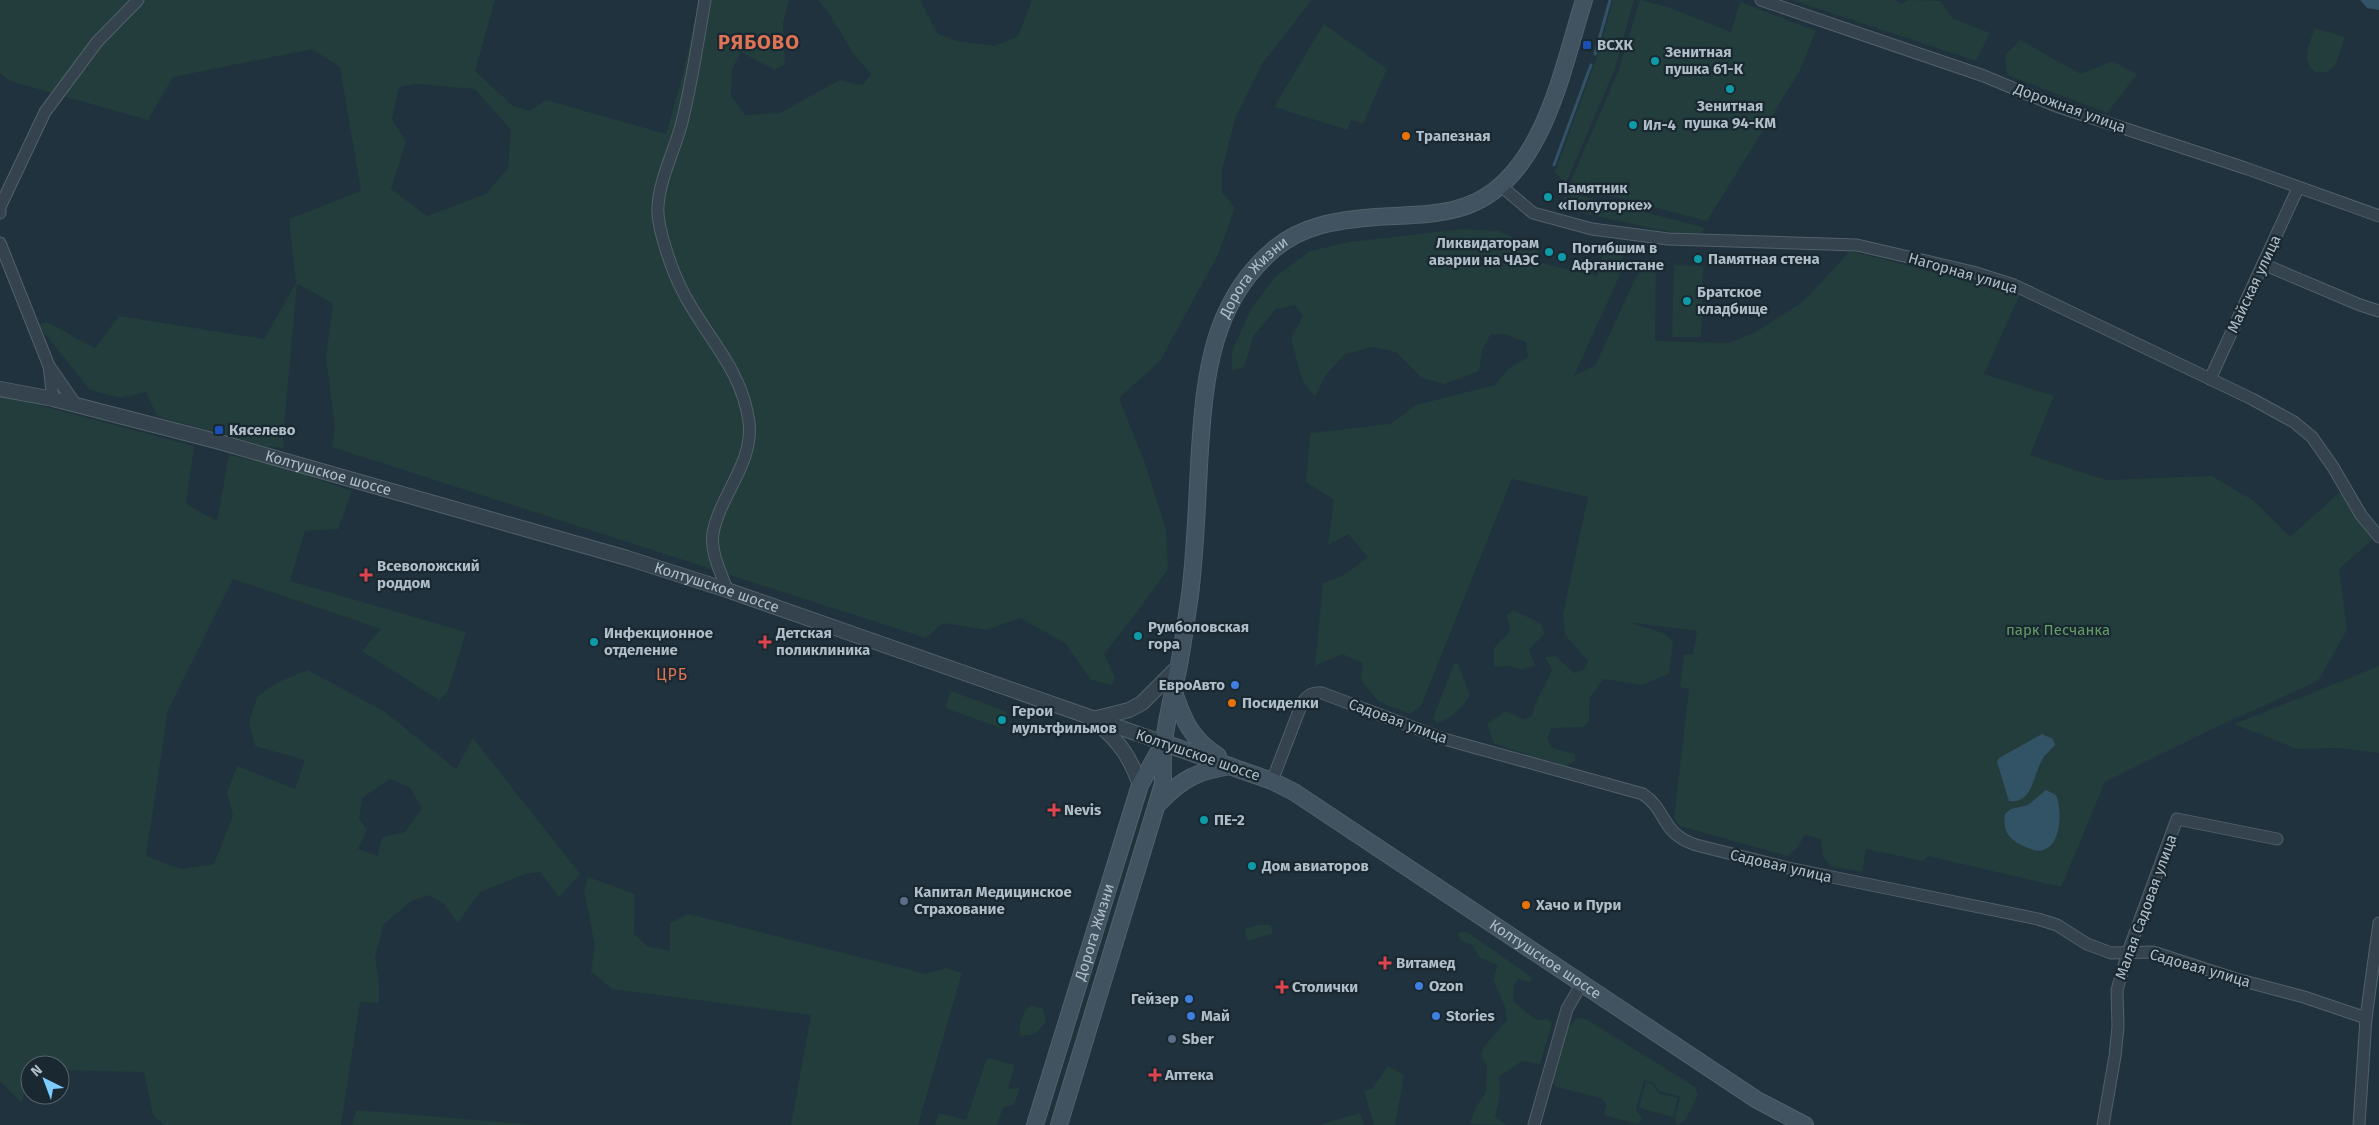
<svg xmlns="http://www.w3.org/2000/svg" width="2379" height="1125" font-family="'Fira Sans',sans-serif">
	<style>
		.green { fill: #223d3b; fill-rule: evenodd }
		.water { fill: #325266 }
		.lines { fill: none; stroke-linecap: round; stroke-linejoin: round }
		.stream { stroke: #325266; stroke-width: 3 }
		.minor-casing { stroke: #52616a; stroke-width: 13 }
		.tertiary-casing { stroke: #52616a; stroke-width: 16 }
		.secondary-casing { stroke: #52616a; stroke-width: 18 }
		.minor { stroke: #34434d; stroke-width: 11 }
		.tertiary { stroke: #34434d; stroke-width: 14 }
		.secondary { stroke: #415360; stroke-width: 16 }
		.transit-dot { fill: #1a4fb4; stroke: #192831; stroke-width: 2 }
		.culture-dot { fill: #0f9aa8; stroke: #192831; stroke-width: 2 }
		.food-dot { fill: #e8710a; stroke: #192831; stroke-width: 2 }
		.health-dot { fill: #e0444e; stroke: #192831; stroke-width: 2 }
		.shop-dot { fill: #3f7fe0; stroke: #192831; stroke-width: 2 }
		.service-dot { fill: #5c6f8a; stroke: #192831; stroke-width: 2 }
		.labels { text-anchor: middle; stroke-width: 4.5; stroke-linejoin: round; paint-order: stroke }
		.poi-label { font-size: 15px; font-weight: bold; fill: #afbec8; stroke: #192831; text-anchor: start }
		.street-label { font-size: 15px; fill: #afbec8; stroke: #192831 }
		.park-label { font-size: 15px; fill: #649c65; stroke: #192831 }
		.neighbourhood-label { font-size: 16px; letter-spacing: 1px; fill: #de7455; stroke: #192831 }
		.district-label { font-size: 20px; font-weight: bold; letter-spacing: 1px; fill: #de7455; stroke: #192831 }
	</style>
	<rect width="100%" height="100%" fill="#20323d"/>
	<g class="green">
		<path d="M 0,0 L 495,0 L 475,71 L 513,106 L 530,111 L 546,100 L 666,134 L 683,74 L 699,0 L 789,0 L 783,23 L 785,64 L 775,70 L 741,52 L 732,69 L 731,95 L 745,115 L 780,113 L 839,80 L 862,85 L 871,74 L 853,53 L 829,13 L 818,0 L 920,0 L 938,34 L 956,41 L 995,46 L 1018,36 L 1032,0 L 1312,0 L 1262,64 L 1235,119 L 1222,170 L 1222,192 L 1235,208 L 1218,255 L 1160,361 L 1119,398 L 1145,463 L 1166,530 L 1168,569 L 1138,611 L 1104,654 L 1115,677 L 1112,685 L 1091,680 L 1065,643 L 1020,618 L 987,630 L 943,623 L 926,638 L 332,447 L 335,428 L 326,358 L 333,303 L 297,284 L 283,437 L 284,448 L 264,446 L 157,416 L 146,392 L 120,398 L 90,390 L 38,325 L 47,322 L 95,348 L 119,316 L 264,339 L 296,283 L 289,219 L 361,191 L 340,67 L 312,49 L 173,77 L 148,120 L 10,81 L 0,73 ZM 415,84 L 475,89 L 511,130 L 508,168 L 486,194 L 427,216 L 391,189 L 406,142 L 392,119 L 399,87 Z"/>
		<path d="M 1613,0 L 1634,0 L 1614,71 L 1566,183 L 1555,172 L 1597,57 Z"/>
		<path d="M 1640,0 L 1668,7 L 1731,32 L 1740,2 L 1816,31 L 1799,72 L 1707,221 L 1569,185 L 1618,72 Z"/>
		<path d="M 1792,0 L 1895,0 L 1901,4 L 1908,0 L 1941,1 L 1952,18 L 1990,33 L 1976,61 Z"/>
		<path d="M 1324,24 L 1387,69 L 1363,124 L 1351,120 L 1348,130 L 1274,107 Z"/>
		<path d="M 2315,28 L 2345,37 L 2336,64 L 2327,72 L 2316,72 C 2299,61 2310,43 2315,28 Z"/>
		<path d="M 2020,40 L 2081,74 L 2112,61 L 2137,74 L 2107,113 L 2007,75 L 2005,55 Z"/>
		<path d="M 1573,194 L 1703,227 L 1704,230 L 1694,237 L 1563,209 L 1560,205 L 1564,198 Z"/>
		<path d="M 1464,229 L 1499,231 L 1539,251 L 1537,262 L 1597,276 L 1604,250 L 1616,248 L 1623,255 L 1622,270 L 1574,376 L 1595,366 L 1636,277 L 1656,258 L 1655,341 L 1729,343 L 1756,332 L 1805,300 L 1850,251 L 2020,294 L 1984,374 L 2054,396 L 2030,455 L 2106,480 L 2212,476 L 2254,501 L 2290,537 L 2342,490 L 2372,540 L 2339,569 L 2347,630 L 2318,681 L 2208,731 L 2105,782 L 2061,887 L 1928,856 L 1923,861 L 1866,849 L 1862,872 L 1830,866 L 1823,856 L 1821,839 L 1805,835 L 1797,848 L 1787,856 L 1680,826 L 1674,818 L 1689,689 L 1680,687 L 1684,655 L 1693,654 L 1697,631 L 1628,622 L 1663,633 L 1673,641 L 1669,674 L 1642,685 L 1603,679 L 1589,699 L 1589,721 L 1584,727 L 1552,728 L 1547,738 L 1552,748 L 1575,754 L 1575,761 L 1566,766 L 1494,744 L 1487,724 L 1506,711 L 1523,719 L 1532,716 C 1535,699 1546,686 1552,670 L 1545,657 L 1555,656 L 1574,673 L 1585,669 L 1588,661 L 1565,635 L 1563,614 L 1588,497 L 1512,479 L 1421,706 L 1410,714 L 1379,702 L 1361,680 L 1363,663 L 1342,654 L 1315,666 L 1323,583 L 1346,574 L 1368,557 L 1348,534 L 1328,545 L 1334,500 L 1306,482 L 1310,433 L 1390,424 L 1416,405 L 1495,385 L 1508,369 L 1528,357 L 1526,342 L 1505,334 L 1491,334 L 1482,350 L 1479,371 L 1444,384 L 1422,378 L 1396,352 L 1372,347 L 1344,355 L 1325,376 L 1315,397 L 1302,380 L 1291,338 L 1303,316 L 1295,305 L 1276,309 L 1254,335 L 1244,367 L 1232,371 L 1232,351 L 1251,309 L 1275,277 L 1310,251 L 1349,242 Z"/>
		<path d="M 1674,265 L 1703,266 L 1701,337 L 1672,337 Z"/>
		<path d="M 0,395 L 194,446 L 186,504 L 217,521 L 229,455 L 271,463 L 352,491 L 338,529 L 305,531 L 290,581 L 466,632 L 448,691 L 439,700 L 362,651 L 381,629 L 233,579 L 168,710 L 146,856 L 181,869 L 214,864 L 233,816 L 227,793 L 237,766 L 295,789 L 305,760 L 255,746 L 249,722 L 257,697 L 276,683 L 308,670 L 385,712 L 456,769 L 473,738 L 580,874 L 559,897 L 540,872 L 525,874 L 480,892 L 458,923 L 444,904 L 429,895 L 411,901 L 383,925 L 375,958 L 379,981 L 379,1003 L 360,1002 L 341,1125 L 164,1125 L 153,1115 L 144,1072 L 60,1070 L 60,1065 L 30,1065 L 22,1103 L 0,1081 ZM 390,779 L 410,788 L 422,808 L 405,832 L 382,837 L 378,856 L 358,849 L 367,829 L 359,819 L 362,798 Z"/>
		<path d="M 1513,610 L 1540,623 L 1545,633 L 1529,650 L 1535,665 L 1523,670 L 1509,666 L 1494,667 L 1494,648 L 1510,631 L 1507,615 Z"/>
		<path d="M 1454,664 L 1458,664 L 1470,695 C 1463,707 1451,719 1437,723 L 1433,718 Z"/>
		<path d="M 2379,666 L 2379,753 L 2339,748 L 2297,749 L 2234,724 Z"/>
		<path d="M 951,691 L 1007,712 L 1001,728 L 945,708 Z"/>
		<path d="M 588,877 L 635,894 L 634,934 L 647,946 L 670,951 L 670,923 L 689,914 L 926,974 L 946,968 L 962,973 L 918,1125 L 791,1125 L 811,1015 L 612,989 L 591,971 L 595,946 L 584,890 Z"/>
		<path d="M 1258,925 L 1271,925 L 1273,933 L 1248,941 L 1244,929 Z"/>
		<path d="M 1467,932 L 1533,978 L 1529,982 L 1518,979 L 1514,985 L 1513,1001 L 1536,1020 L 1549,1019 L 1552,1024 L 1540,1064 L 1522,1061 L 1499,1077 L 1500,1096 L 1495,1117 L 1507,1125 L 1470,1124 L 1476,1107 L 1486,1092 L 1487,1066 L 1481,1056 L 1483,1048 L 1507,1020 L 1505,1007 L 1493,979 L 1498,965 L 1479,957 L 1472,945 L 1460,940 L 1458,933 Z"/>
		<path d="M 1031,1005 L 1043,1009 L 1046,1022 L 1035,1034 L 1020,1036 C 1017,1029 1024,1009 1031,1005 Z"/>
		<path d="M 1577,1018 L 1586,1019 L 1695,1087 L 1698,1095 L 1686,1119 L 1677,1125 L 1675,1118 L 1680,1097 L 1659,1091 L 1654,1083 L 1644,1080 L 1636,1110 L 1642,1118 L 1638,1124 L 1606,1116 L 1604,1113 L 1606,1104 L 1601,1098 L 1556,1087 L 1552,1080 L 1566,1029 Z"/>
		<path d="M 987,1058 L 1015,1065 L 1008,1089 L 1020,1088 L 1014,1105 L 1003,1107 L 997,1125 L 935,1125 L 939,1113 L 966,1120 Z"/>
		<path d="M 1388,1066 L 1404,1075 L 1395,1125 L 1374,1125 L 1364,1091 L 1372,1089 Z"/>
		<path d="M 1646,1082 L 1653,1084 L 1658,1093 L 1678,1098 L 1673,1117 L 1639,1108 Z"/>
		<path d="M 356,1110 L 537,1125 L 352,1125 Z"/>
		<path d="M 1360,1113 L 1364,1125 L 1319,1125 Z"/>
	</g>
	<g class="water">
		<path d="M 2360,0 L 2379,0 L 2379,10 L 2367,8 Z"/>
		<path d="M 2042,734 L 2053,739 L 2055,745 C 2051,750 2045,754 2042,760 C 2033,775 2033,804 2009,801 L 1997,762 L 1999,758 Z"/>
		<path d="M 2046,790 L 2056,795 C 2062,809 2062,845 2043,850 C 2038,852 2033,850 2028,848 C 2011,841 2002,834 2005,814 L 2011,809 L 2028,805 Z"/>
	</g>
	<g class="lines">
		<g class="stream">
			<path d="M 1595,54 L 1610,0"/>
			<path d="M 1554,165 L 1591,65"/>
		</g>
		<defs>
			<g id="minor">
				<path d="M 705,0 C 698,41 692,82 682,122 C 675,150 660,177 658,206 C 656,227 673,273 683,292 C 706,337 742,369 749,422 C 754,463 720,495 713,533 C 710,552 721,572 727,590"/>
				<path d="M 1761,0 L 1984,76 L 2056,106 L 2245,168 L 2379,216"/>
				<path d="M 1501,186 L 1533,213 L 1592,229 L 1668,239 L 1857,245 L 1973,272 L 2014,285 L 2252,399 L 2294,422 L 2312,437 L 2333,467 L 2361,515 L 2379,537"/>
				<path d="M 0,213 L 0,207 L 45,112 L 97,42 L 138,0"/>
				<path d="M 0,243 L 49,366"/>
				<path d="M 2263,264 L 2360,305 L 2379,311"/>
				<path d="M 2210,379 L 2298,188"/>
				<path d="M 53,399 L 49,366 L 76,405"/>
				<path d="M 1272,781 L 1302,703 C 1308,695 1312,692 1322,693 L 1444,739 L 1643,794 C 1668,811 1660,833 1696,845 L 1788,868 L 2038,919 L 2057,925 L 2087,944 L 2111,953 L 2153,952 L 2236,979 L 2304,997 L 2366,1018"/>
				<path d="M 1534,1125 L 1567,1009 L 1581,985"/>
				<path d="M 2103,1125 L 2115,1056 L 2118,1027 L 2117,990 L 2128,952 L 2177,819 L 2277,839"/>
				<path d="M 2359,1125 L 2366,1018 L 2379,923"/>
			</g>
			<g id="tertiary">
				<path id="s1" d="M 0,389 L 53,399 L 216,441 L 627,558 L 727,590 L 1164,743"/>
				<path d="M 1093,719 L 1129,710 L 1142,703 L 1179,666"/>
				<path d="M 1099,725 C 1120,742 1131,759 1140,785"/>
			</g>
			<g id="secondary">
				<path d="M 1174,692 C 1184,722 1191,738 1218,756"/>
				<path id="s2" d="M 1164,743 L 1272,781 L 1294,792 L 1757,1100 L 1805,1125"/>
				<path d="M 1159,803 C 1183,778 1196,772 1230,766"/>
				<path id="s3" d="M 1035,1125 L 1140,785 L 1163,744"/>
				<path id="s4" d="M 1059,1125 L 1163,784 C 1163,771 1162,757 1164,744 C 1166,719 1173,694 1178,670 C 1183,645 1186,620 1190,595 C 1196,546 1197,497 1200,449 C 1205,375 1212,303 1272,251 C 1301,225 1338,220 1376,217 C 1405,215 1438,216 1466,206 C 1543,179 1562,69 1584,0"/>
			</g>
		</defs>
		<use href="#minor" class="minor-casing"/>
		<use href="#tertiary" class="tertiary-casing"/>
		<use href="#secondary" class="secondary-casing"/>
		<use href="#minor" class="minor"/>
		<use href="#tertiary" class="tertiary"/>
		<use href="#secondary" class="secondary"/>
	</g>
	<g class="transit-dot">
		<rect x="1582" y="40" width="10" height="10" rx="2.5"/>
		<rect x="214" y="425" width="10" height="10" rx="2.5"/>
	</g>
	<g class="culture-dot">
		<circle cx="1655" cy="61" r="5"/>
		<circle cx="1730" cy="89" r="5"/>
		<circle cx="1633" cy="125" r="5"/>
		<circle cx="1548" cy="197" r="5"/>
		<circle cx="1549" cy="252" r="5"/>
		<circle cx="1562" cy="257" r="5"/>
		<circle cx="1698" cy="259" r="5"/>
		<circle cx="1687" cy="301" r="5"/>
		<circle cx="1138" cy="636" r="5"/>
		<circle cx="594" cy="642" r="5"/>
		<circle cx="1002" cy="720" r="5"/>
		<circle cx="1204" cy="820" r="5"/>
		<circle cx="1252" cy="866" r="5"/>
	</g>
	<g class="food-dot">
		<circle cx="1406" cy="136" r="5"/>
		<circle cx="1232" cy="703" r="5"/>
		<circle cx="1526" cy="905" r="5"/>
	</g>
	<g class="health-dot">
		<path d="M363.5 567.5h5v5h5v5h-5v5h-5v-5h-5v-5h5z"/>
		<path d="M762.5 634.5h5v5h5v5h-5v5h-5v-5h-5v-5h5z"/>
		<path d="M1051.5 802.5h5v5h5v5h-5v5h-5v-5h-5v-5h5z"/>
		<path d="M1382.5 955.5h5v5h5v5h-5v5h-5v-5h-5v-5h5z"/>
		<path d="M1279.5 979.5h5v5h5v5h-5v5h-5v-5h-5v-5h5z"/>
		<path d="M1152.5 1067.5h5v5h5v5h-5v5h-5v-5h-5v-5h5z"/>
	</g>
	<g class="shop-dot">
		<circle cx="1235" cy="685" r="5"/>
		<circle cx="1419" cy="986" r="5"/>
		<circle cx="1189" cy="999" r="5"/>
		<circle cx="1191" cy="1016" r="5"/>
		<circle cx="1436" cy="1016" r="5"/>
	</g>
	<g class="service-dot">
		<circle cx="904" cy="901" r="5"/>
		<circle cx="1172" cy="1039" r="5"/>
	</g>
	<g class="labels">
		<g class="poi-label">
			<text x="1597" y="50">ВСХК</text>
			<text x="1665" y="57">Зенитная<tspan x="1665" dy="17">пушка 61-К</tspan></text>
			<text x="1730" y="111" text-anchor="middle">Зенитная<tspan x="1730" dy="17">пушка 94-КМ</tspan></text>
			<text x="1643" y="130">Ил-4</text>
			<text x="1416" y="141">Трапезная</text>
			<text x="1558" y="193">Памятник<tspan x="1558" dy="17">«Полуторке»</tspan></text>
			<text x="1539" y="248" text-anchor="end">Ликвидаторам<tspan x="1539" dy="17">аварии на ЧАЭС</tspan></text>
			<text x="1572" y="253">Погибшим в<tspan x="1572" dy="17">Афганистане</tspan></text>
			<text x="1708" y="264">Памятная стена</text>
			<text x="1697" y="297">Братское<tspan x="1697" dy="17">кладбище</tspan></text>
			<text x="229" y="435">Кяселево</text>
			<text x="377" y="571">Всеволожский<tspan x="377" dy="17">роддом</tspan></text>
			<text x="1148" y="632">Румболовская<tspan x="1148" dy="17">гора</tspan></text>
			<text x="604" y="638">Инфекционное<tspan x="604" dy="17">отделение</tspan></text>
			<text x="776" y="638">Детская<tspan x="776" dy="17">поликлиника</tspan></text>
			<text x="1225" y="690" text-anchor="end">ЕвроАвто</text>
			<text x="1242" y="708">Посиделки</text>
			<text x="1012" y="716">Герои<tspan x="1012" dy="17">мультфильмов</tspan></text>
			<text x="1064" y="815">Nevis</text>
			<text x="1214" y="825">ПЕ-2</text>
			<text x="1262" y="871">Дом авиаторов</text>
			<text x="914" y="897">Капитал Медицинское<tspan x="914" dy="17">Страхование</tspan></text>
			<text x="1536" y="910">Хачо и Пури</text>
			<text x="1396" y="968">Витамед</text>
			<text x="1429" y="991">Ozon</text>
			<text x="1292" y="992">Столички</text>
			<text x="1179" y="1004" text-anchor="end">Гейзер</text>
			<text x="1201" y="1021">Май</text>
			<text x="1446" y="1021">Stories</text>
			<text x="1182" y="1044">Sber</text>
			<text x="1165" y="1080">Аптека</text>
		</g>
		<g class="street-label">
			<text transform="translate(2070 108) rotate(20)" y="5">Дорожная улица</text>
			<text transform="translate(1963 273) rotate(16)" y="5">Нагорная улица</text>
			<text dy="5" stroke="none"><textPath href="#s4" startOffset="879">Дорога Жизни</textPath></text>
			<text transform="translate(2254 284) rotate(-65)" y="5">Майская улица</text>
			<text dy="5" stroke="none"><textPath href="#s1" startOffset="339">Колтушское шоссе</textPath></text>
			<text dy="5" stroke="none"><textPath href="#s1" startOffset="744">Колтушское шоссе</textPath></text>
			<text transform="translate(1398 721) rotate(20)" y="5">Садовая улица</text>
			<text transform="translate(1198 755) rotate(19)" y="5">Колтушское шоссе</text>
			<text transform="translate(1781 866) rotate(13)" y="5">Садовая улица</text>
			<text transform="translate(2146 907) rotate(-70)" y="5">Малая Садовая улица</text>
			<text dy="5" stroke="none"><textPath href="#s3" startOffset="202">Дорога Жизни</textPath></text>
			<text dy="5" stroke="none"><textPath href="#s2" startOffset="441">Колтушское шоссе</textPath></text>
			<text transform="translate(2200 968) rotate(16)" y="5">Садовая улица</text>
		</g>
		<g class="park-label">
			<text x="2058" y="635">парк Песчанка</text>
		</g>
		<g class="neighbourhood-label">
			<text x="672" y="680">ЦРБ</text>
		</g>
		<g class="district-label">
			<text x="759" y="49">РЯБОВО</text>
		</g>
	</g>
	<g transform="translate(45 1080) rotate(318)"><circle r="24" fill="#192831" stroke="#55646d"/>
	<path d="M0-4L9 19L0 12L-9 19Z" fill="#7dcbff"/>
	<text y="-8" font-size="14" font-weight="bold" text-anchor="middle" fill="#afbec8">N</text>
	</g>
</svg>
